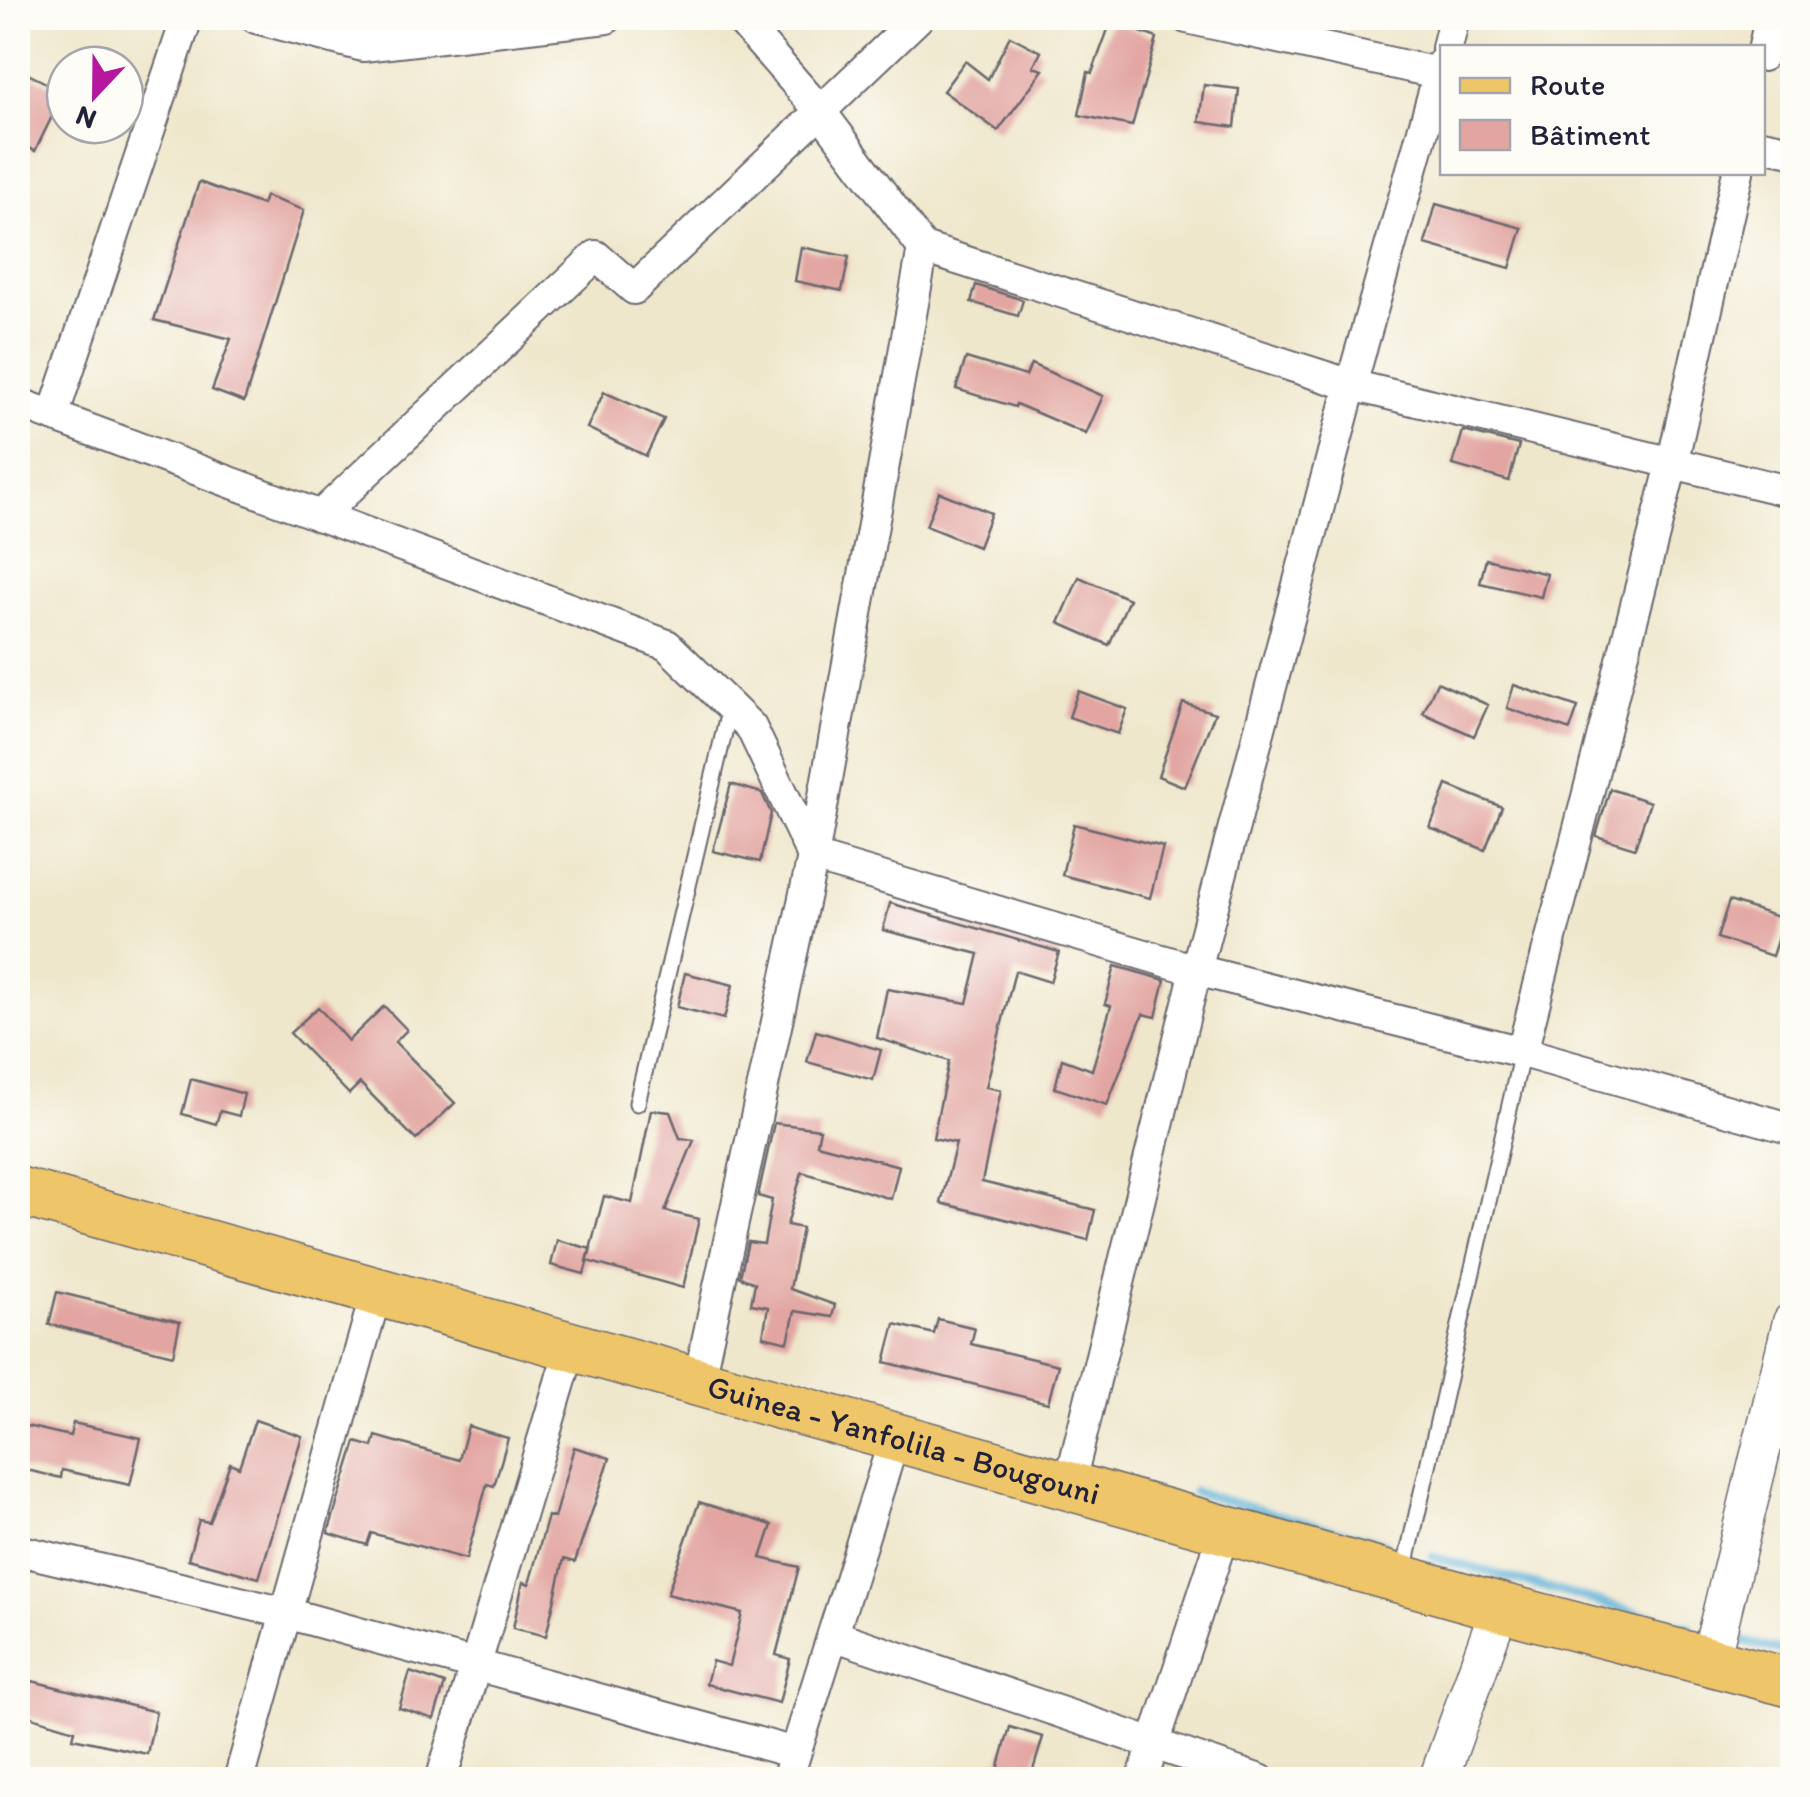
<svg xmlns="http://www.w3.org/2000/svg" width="1810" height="1797" font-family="Itim,sans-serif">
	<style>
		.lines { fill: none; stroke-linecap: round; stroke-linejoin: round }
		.stream { stroke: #58aed4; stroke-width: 9 }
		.building { fill: #e2a5a2 }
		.service-casing { stroke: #6a676e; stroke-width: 19 }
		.minor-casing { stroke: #6a676e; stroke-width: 34 }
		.tertiary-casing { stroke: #6a676e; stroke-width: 41 }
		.primary-casing { stroke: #6a676e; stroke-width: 51 }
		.service { stroke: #fff; stroke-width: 15 }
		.minor { stroke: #fff; stroke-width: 30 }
		.tertiary { stroke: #fff; stroke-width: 38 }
		.primary { stroke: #eec569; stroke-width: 48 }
		.labels { text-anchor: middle; stroke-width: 8; stroke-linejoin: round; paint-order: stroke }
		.street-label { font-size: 32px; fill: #22223b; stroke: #fdfcf7 }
	</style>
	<rect width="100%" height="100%" fill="#fdfcf7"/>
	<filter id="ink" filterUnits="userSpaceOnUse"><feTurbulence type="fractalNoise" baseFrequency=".01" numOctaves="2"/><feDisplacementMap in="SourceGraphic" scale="20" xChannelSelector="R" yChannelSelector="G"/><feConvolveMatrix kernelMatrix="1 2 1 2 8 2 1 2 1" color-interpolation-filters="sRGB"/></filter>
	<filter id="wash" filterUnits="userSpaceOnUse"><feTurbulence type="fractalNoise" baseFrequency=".0048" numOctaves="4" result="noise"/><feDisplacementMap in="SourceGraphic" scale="40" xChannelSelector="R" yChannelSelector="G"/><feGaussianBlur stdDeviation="2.25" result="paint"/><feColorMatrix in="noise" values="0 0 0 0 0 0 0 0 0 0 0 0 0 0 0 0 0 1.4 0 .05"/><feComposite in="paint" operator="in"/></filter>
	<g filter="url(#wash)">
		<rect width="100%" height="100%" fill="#efe7cc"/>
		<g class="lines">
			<g class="stream">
				<path d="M 1194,1492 L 1385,1544"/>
				<path d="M 1433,1557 L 1690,1627"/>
				<path d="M 1743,1641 L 1792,1654"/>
			</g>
		</g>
		<g id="blocks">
			<g class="building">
				<path d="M 1111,21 L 1157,38 L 1132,126 L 1079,115 L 1088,72 L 1092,73 Z"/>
				<path d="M 1010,36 L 1041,52 L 1033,67 L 1043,70 L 998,131 L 943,91 L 965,61 L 988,79 Z"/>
				<path d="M 18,69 L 64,92 L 35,151 L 18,143 Z"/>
				<path d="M 1204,85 L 1239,89 L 1235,127 L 1199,122 Z"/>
				<path d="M 199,182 L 262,205 L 265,196 L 304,210 L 244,402 L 212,390 L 231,339 L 154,320 Z"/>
				<path d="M 1436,204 L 1522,228 L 1510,268 L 1425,244 Z"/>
				<path d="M 801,247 L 849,257 L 842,291 L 795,281 Z"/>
				<path d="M 976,285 L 1023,300 L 1018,316 L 971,302 Z"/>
				<path d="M 966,358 L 1026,376 L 1031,364 L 1103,396 L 1086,434 L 1016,404 L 1015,407 L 956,389 Z"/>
				<path d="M 604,392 L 664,419 L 646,456 L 587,428 Z"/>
				<path d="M 1463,431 L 1519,445 L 1509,481 L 1453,465 Z"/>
				<path d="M 939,492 L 991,513 L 978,547 L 926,526 Z"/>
				<path d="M 1486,559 L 1547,574 L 1541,597 L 1480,583 Z"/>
				<path d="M 1079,577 L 1129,599 L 1109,645 L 1059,623 Z"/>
				<path d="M 1437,682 L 1488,705 L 1474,736 L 1423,713 Z"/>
				<path d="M 1514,685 L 1578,707 L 1570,730 L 1507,708 Z"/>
				<path d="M 1078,691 L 1127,709 L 1118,734 L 1069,717 Z"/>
				<path d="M 1183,703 L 1215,713 L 1185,787 L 1158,776 Z"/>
				<path d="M 731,784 L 762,793 L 771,813 L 760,862 L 713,851 Z"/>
				<path d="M 1447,785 L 1502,807 L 1485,850 L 1430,828 Z"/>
				<path d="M 1610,789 L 1650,802 L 1635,848 L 1596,836 Z"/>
				<path d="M 1074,824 L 1163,847 L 1150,898 L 1062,875 Z"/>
				<path d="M 1729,901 L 1784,919 L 1772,956 L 1717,938 Z"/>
				<path d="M 890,903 L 1059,952 L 1050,982 L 1015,971 L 986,1087 L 1001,1090 L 982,1182 L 1095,1210 L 1088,1240 L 941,1203 L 956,1143 L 933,1138 L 949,1061 L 877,1038 L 887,989 L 967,1003 L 979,954 L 883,930 Z"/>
				<path d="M 1115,966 L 1165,980 L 1156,1017 L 1143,1014 L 1107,1105 L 1055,1088 L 1062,1059 L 1092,1070 L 1111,1006 L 1105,1004 Z"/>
				<path d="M 685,973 L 733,985 L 724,1019 L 677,1007 Z"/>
				<path d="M 384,1006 L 407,1030 L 395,1042 L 455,1103 L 416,1140 L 360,1083 L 349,1094 L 290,1033 L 318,1007 L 348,1041 Z"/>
				<path d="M 816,1031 L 881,1050 L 873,1080 L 807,1062 Z"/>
				<path d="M 191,1079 L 244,1094 L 239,1116 L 220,1111 L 216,1124 L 182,1114 Z"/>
				<path d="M 651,1110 L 670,1112 L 680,1138 L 694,1140 L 665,1211 L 699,1219 L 683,1288 L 587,1261 L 604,1196 L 632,1203 Z"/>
				<path d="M 774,1123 L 820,1129 L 817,1144 L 899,1166 L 891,1199 L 802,1172 L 787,1225 L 802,1228 L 790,1289 L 835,1305 L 832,1317 L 795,1311 L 788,1342 L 763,1336 L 768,1307 L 751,1304 L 755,1283 L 740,1277 L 748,1242 L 764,1244 L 772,1200 L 758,1196 Z"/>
				<path d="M 557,1240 L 591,1249 L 584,1274 L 551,1265 Z"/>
				<path d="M 57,1292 L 180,1322 L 173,1355 L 49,1324 Z"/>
				<path d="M 938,1319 L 975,1328 L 971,1344 L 1058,1365 L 1048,1403 L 885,1362 L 895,1324 L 934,1334 Z"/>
				<path d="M 255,1420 L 302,1436 L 259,1578 L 188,1559 L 199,1520 L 209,1522 L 230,1463 L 239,1467 Z"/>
				<path d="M 73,1423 L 141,1438 L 130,1485 L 62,1470 L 61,1478 L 18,1468 L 18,1424 L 70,1436 Z"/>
				<path d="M 468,1426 L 508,1438 L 494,1486 L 487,1484 L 466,1559 L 371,1533 L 367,1545 L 328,1533 L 356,1442 L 373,1447 L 376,1436 L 459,1460 Z"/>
				<path d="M 574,1447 L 610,1458 L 575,1562 L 564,1559 L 546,1636 L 513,1628 L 523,1582 L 529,1584 L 548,1516 L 554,1518 Z"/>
				<path d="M 699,1502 L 772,1525 L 761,1558 L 799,1567 L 776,1655 L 790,1659 L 779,1703 L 706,1684 L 712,1661 L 729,1666 L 742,1613 L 667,1594 Z"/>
				<path d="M 410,1672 L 445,1684 L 434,1719 L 399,1708 Z"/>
				<path d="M 32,1681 L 156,1712 L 147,1754 L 73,1738 L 75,1730 L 22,1714 Z"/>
				<path d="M 1010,1727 L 1043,1737 L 1030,1780 L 995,1780 Z"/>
			</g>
		</g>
	</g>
	<g filter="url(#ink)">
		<use href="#blocks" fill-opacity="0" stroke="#6a676e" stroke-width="2.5"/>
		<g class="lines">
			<defs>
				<g id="service">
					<path d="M 637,1103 L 730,707"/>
					<path d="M 1403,1576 L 1522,1052"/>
				</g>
				<g id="minor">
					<path d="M 256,18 L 363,46 L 607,18"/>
					<path d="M 739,18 L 821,112 L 923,248 L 1351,385 L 1792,492"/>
					<path d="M 1187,18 L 1442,74"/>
					<path d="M 1447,48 L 1454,18"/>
					<path d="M 1762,56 L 1770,18"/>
					<path d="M 1762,145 L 1792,151"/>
					<path d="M 18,403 L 667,645 L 751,727 L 813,857 L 1196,970 L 1522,1052 L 1792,1129"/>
					<path d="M 53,416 L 187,18"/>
					<path d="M 320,516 L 596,256 L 634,289 L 918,18"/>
					<path d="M 1522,1052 L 1672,464 L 1738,172"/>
					<path d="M 698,1383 L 813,857 L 923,248"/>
					<path d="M 1069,1486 L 1196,970 L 1351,385 L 1442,63"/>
					<path d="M 18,1550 L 286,1613 L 795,1753"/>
					<path d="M 833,1635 L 1260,1780"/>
					<path d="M 239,1780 L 377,1290"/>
					<path d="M 441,1780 L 571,1346"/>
					<path d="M 787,1780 L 895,1437"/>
					<path d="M 1142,1780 L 1225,1529"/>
				</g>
				<g id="tertiary">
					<path d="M 1710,1661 L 1792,1322"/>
					<path d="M 1438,1780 L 1500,1607"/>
				</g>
				<g id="primary">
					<path id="s1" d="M 18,1191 L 1500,1607 L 1792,1683"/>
				</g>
			</defs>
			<use href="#service" class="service-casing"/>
			<use href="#minor" class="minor-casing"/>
			<use href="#tertiary" class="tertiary-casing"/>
			<use href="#primary" class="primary-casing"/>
			<use href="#service" class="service"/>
			<use href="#minor" class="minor"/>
			<use href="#tertiary" class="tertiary"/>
			<use href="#primary" class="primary"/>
		</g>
	</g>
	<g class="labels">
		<g class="street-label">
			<text dy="11" stroke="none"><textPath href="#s1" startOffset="920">Guinea - Yanfolila - Bougouni</textPath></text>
		</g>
	</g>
	<rect width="1810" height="1797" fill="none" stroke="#fdfcf7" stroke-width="60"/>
	<rect x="1440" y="45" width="325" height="130" fill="#fdfcf7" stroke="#a5a5ac" stroke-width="2.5"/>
	<rect x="1460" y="78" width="50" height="15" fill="#eec569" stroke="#a5a5ac" stroke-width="2.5"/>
	<text x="1530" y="95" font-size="30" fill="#22223b">Route</text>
	<rect x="1460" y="120" width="50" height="30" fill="#e2a5a2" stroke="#a5a5ac" stroke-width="2.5"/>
	<text x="1530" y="145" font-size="30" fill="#22223b">Bâtiment</text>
	<g transform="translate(95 95) rotate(202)"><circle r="48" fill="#fdfcf7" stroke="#a5a5ac" stroke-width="2.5"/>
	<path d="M0-8L18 38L0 25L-18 38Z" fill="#b5179e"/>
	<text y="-15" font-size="28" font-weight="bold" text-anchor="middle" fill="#22223b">N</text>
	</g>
</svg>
